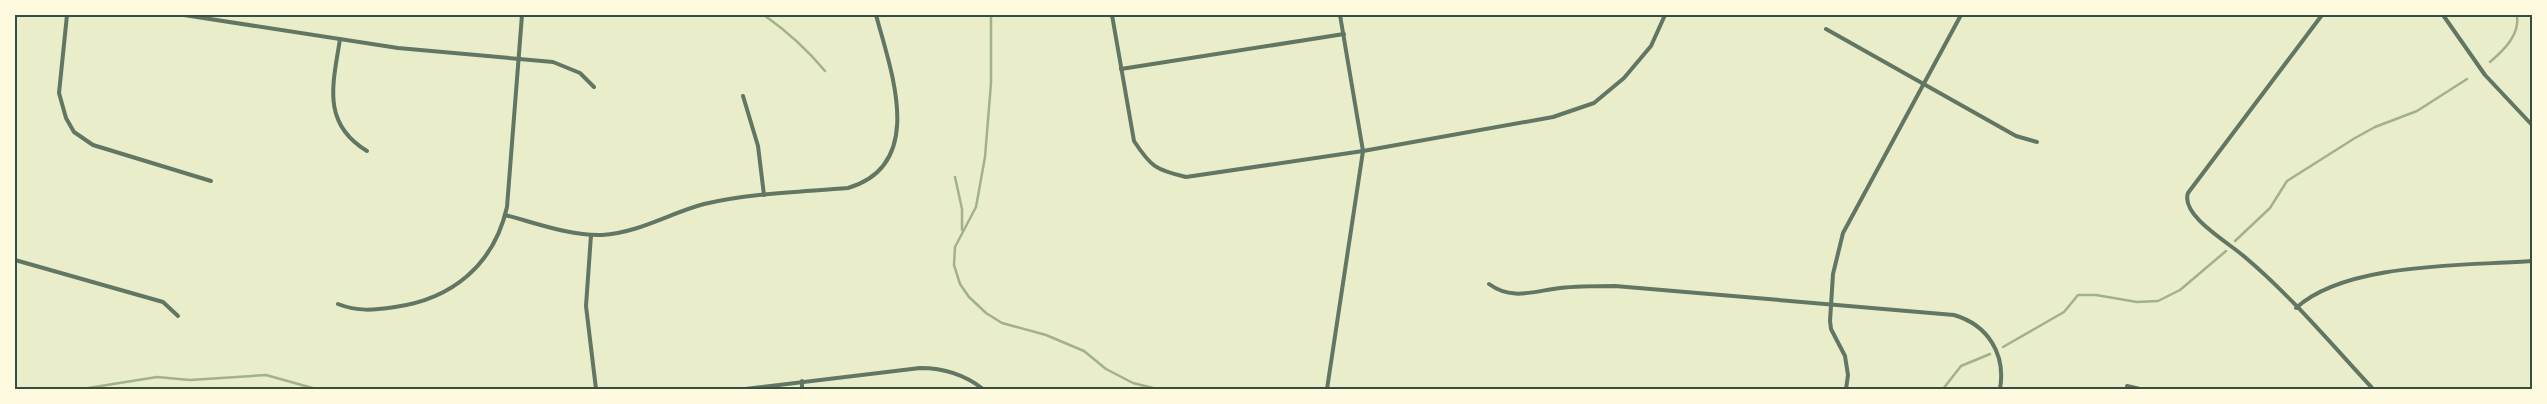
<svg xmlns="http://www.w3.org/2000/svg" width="2547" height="404" font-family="'Crimson Pro',serif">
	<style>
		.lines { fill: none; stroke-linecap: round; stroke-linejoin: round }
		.stream { stroke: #a3b18a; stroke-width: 2.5 }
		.minor { stroke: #617663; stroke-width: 4 }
		.neatline { fill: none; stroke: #344e41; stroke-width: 2 }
	</style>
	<rect width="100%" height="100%" fill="#e9edc9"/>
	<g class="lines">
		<g class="stream">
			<path d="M 764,15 C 788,32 806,48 825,71"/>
			<path d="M 991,15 L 991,83 L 985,157 L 976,207 L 955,247 L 954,265 L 960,284 L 969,297 L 986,313 L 1002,323 L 1046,335 L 1084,351 L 1106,369 L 1133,383 L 1153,388 L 1179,389"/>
			<path d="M 2490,62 C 2504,50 2520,35 2517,15"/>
			<path d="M 955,177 L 962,209 L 962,230"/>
			<path d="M 2235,241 L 2270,208 L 2287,181 L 2355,138 L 2375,127 L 2417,111 L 2467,79"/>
			<path d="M 2003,347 L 2064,312 L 2078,295 L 2096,295 L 2137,302 L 2158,301 L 2180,290 L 2226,251"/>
			<path d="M 82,389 L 157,377 L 190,380 L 266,375 L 316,389"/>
			<path d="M 1943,389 L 1961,366 L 1990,354"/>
		</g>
		<g class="minor">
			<path d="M 67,15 L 59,93 L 66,118 L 74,132 L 93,145 L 211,181"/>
			<path d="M 184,15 L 398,48 L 553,62 L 580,73 L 594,87"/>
			<path d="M 1112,15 L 1134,141 C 1151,167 1156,170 1186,177 L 1363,151 L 1553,117 L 1594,103 L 1624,78 L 1651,46 L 1665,15"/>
			<path d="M 2322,15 L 2188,193 C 2180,216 2231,244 2246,258 C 2292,297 2332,345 2373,389"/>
			<path d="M 2443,15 L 2485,75 L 2532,125"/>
			<path d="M 1826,29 L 2016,136 L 2037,142"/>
			<path d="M 340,39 C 333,84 321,123 367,151"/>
			<path d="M 1121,69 L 1344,34"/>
			<path d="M 743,96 L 758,146 L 764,195"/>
			<path d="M 505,215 C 536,223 570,236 602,235 C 638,233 670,213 704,204 C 751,193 800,192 848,188 C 927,165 891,71 876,15"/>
			<path d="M 591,235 L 586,306 L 596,389"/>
			<path d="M 15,260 L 163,302 L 178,316"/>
			<path d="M 1489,284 C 1512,301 1534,291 1560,288 C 1578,286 1597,286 1615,286 L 1954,315 C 1988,325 2006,354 2000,389"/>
			<path d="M 338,304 C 358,312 374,310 395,307 C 452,299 494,265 507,207 L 522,15"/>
			<path d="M 2296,308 C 2346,262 2465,266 2532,261"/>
			<path d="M 2127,386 L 2140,389"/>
			<path d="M 745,389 L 920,368 C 944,368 964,374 983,389"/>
			<path d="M 802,389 L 802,381"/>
			<path d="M 1327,389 L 1363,151 L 1340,15"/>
			<path d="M 1846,389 L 1848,375 L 1845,356 L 1831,329 L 1830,321 L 1833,274 L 1843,233 L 1961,15"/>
		</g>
	</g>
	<rect width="2547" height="404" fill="none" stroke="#fefae0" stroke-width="32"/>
	<rect x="16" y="16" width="2515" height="372" class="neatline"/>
</svg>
